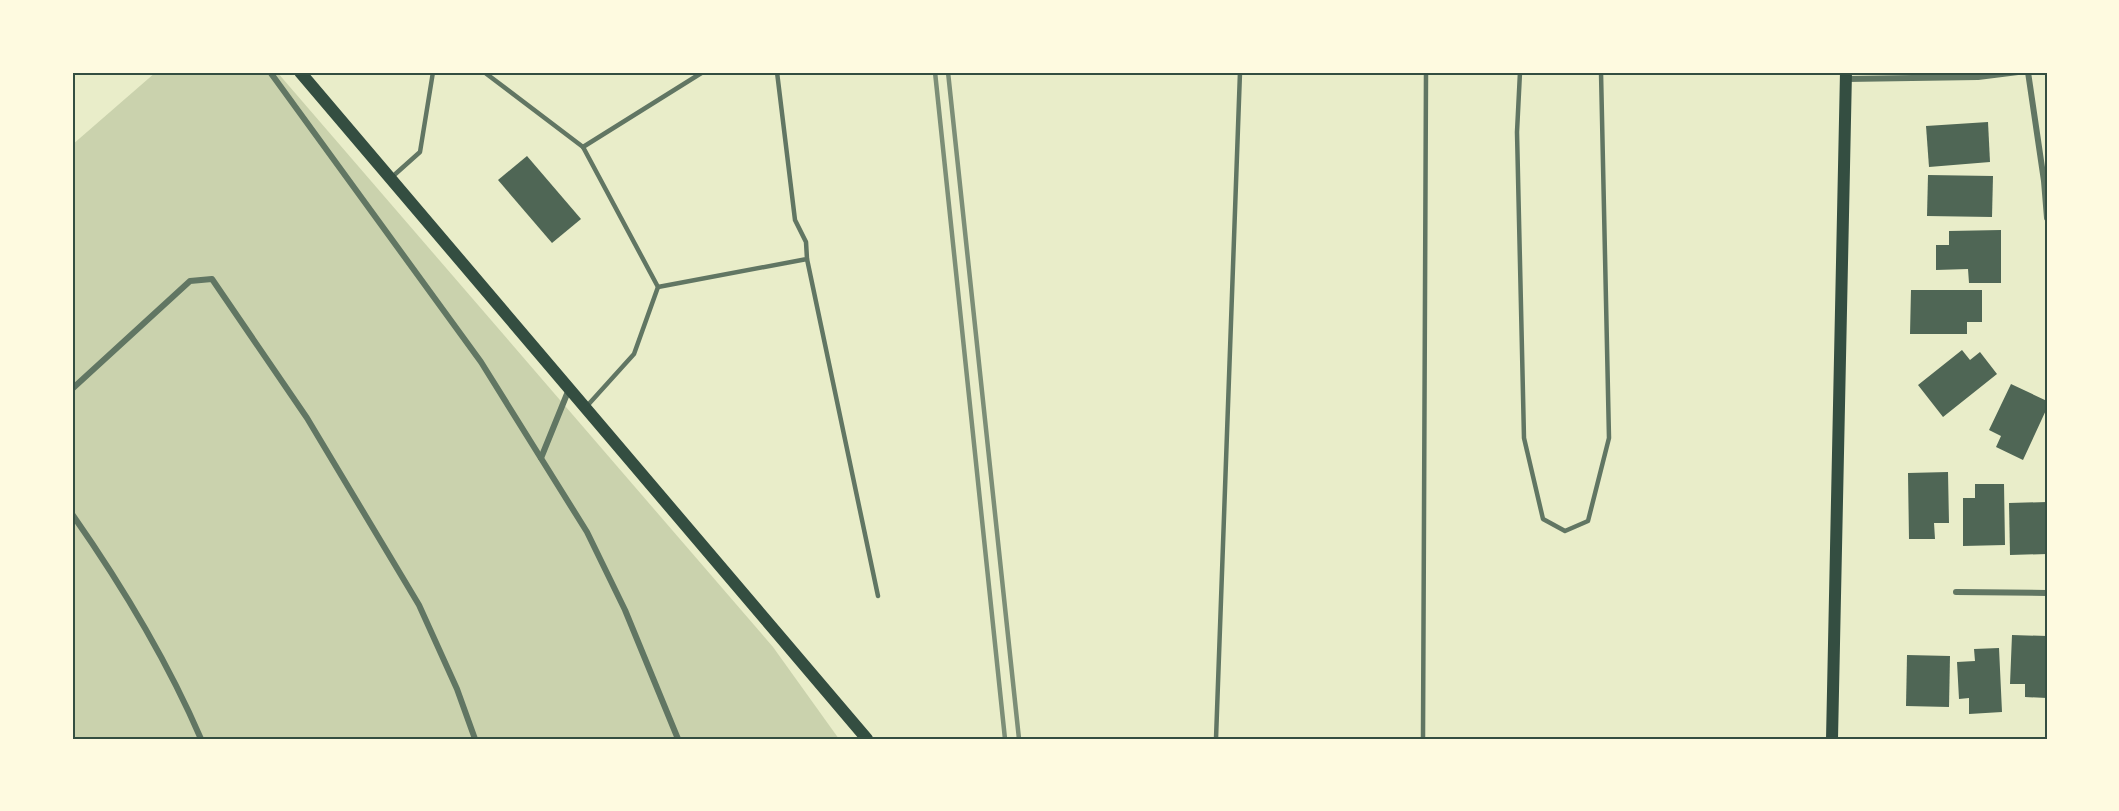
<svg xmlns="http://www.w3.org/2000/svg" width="2119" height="811" font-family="Manrope,sans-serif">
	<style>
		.green { fill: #cad2ad }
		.building { fill: #4f6655 }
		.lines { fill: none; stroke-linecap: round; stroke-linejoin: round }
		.service { stroke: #617663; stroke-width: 4.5 }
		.minor { stroke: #617663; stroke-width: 6 }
		.secondary { stroke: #344e41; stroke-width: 12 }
		.rail { stroke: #7c8e77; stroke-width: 4.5 }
		.neatline { fill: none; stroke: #344e41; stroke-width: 2 }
	</style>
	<rect width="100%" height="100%" fill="#e9edc9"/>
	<path class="green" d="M 156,72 L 277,72 L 773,647 L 839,739 L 72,739 L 72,145 Z"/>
	<g class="building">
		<path d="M 1988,122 L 1990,162 L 1929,167 L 1926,126 Z"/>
		<path d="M 527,156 L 581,219 L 552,243 L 498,180 Z"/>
		<path d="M 1928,175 L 1993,176 L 1992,217 L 1927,216 Z"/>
		<path d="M 2001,230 L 2001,283 L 1969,283 L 1968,269 L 1936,270 L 1936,245 L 1949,245 L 1949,231 Z"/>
		<path d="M 1911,290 L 1982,290 L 1982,322 L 1967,322 L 1967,334 L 1910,334 Z"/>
		<path d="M 1962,350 L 1970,360 L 1980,352 L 1997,374 L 1943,417 L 1918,385 Z"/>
		<path d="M 2011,384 L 2047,401 L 2047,408 L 2023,460 L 1996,447 L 2001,436 L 1989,430 Z"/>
		<path d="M 1948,472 L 1949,523 L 1934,523 L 1935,539 L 1909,539 L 1908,473 Z"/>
		<path d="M 1975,484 L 2004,484 L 2005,545 L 1963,546 L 1963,498 L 1975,498 Z"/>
		<path d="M 2047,502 L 2047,554 L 2010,555 L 2009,503 Z"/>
		<path d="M 2012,635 L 2047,636 L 2047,698 L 2025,697 L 2025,684 L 2010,684 Z"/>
		<path d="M 1999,648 L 2002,712 L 1969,714 L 1969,698 L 1959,699 L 1957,662 L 1975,661 L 1974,649 Z"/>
		<path d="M 1907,655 L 1950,656 L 1949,707 L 1906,706 Z"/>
	</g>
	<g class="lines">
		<g class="service">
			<path d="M 484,72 L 583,147 L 658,287 L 634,354 L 587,406"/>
			<path d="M 1520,72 L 1517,132 L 1524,438 L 1543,519 L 1565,531 L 1588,521 L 1609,438 L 1601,72"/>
			<path d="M 583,147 L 703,72"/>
			<path d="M 392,177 L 420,152 L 433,72"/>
			<path d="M 807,259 L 878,596"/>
			<path d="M 658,287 L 807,259 L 806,242 L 795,220 L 777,72"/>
			<path d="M 1216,739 L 1240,72"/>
			<path d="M 1423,739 L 1426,72"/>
		</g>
		<g class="minor">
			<path d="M 270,72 L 481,362 L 587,532 L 625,610 L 678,739"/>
			<path d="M 2028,72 L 2044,181 L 2047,218"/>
			<path d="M 1846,79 L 1978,77 L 2018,72"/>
			<path d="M 72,389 L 190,281 L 212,279 L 307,418 L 419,605 L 457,689 L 475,739"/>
			<path d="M 541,458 L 569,389"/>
			<path d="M 72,514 C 121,584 167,660 201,739"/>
			<path d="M 1956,592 L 2047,593"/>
		</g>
		<g class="secondary">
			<path d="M 300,72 L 867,739"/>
			<path d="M 1832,739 L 1846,72"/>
		</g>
		<g class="rail">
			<path d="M 935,72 L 1005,739"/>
			<path d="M 948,72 L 1019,739"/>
		</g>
	</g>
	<rect width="2119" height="811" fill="none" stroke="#fefae0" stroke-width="147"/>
	<rect x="74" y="74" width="1972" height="664" class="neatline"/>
</svg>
